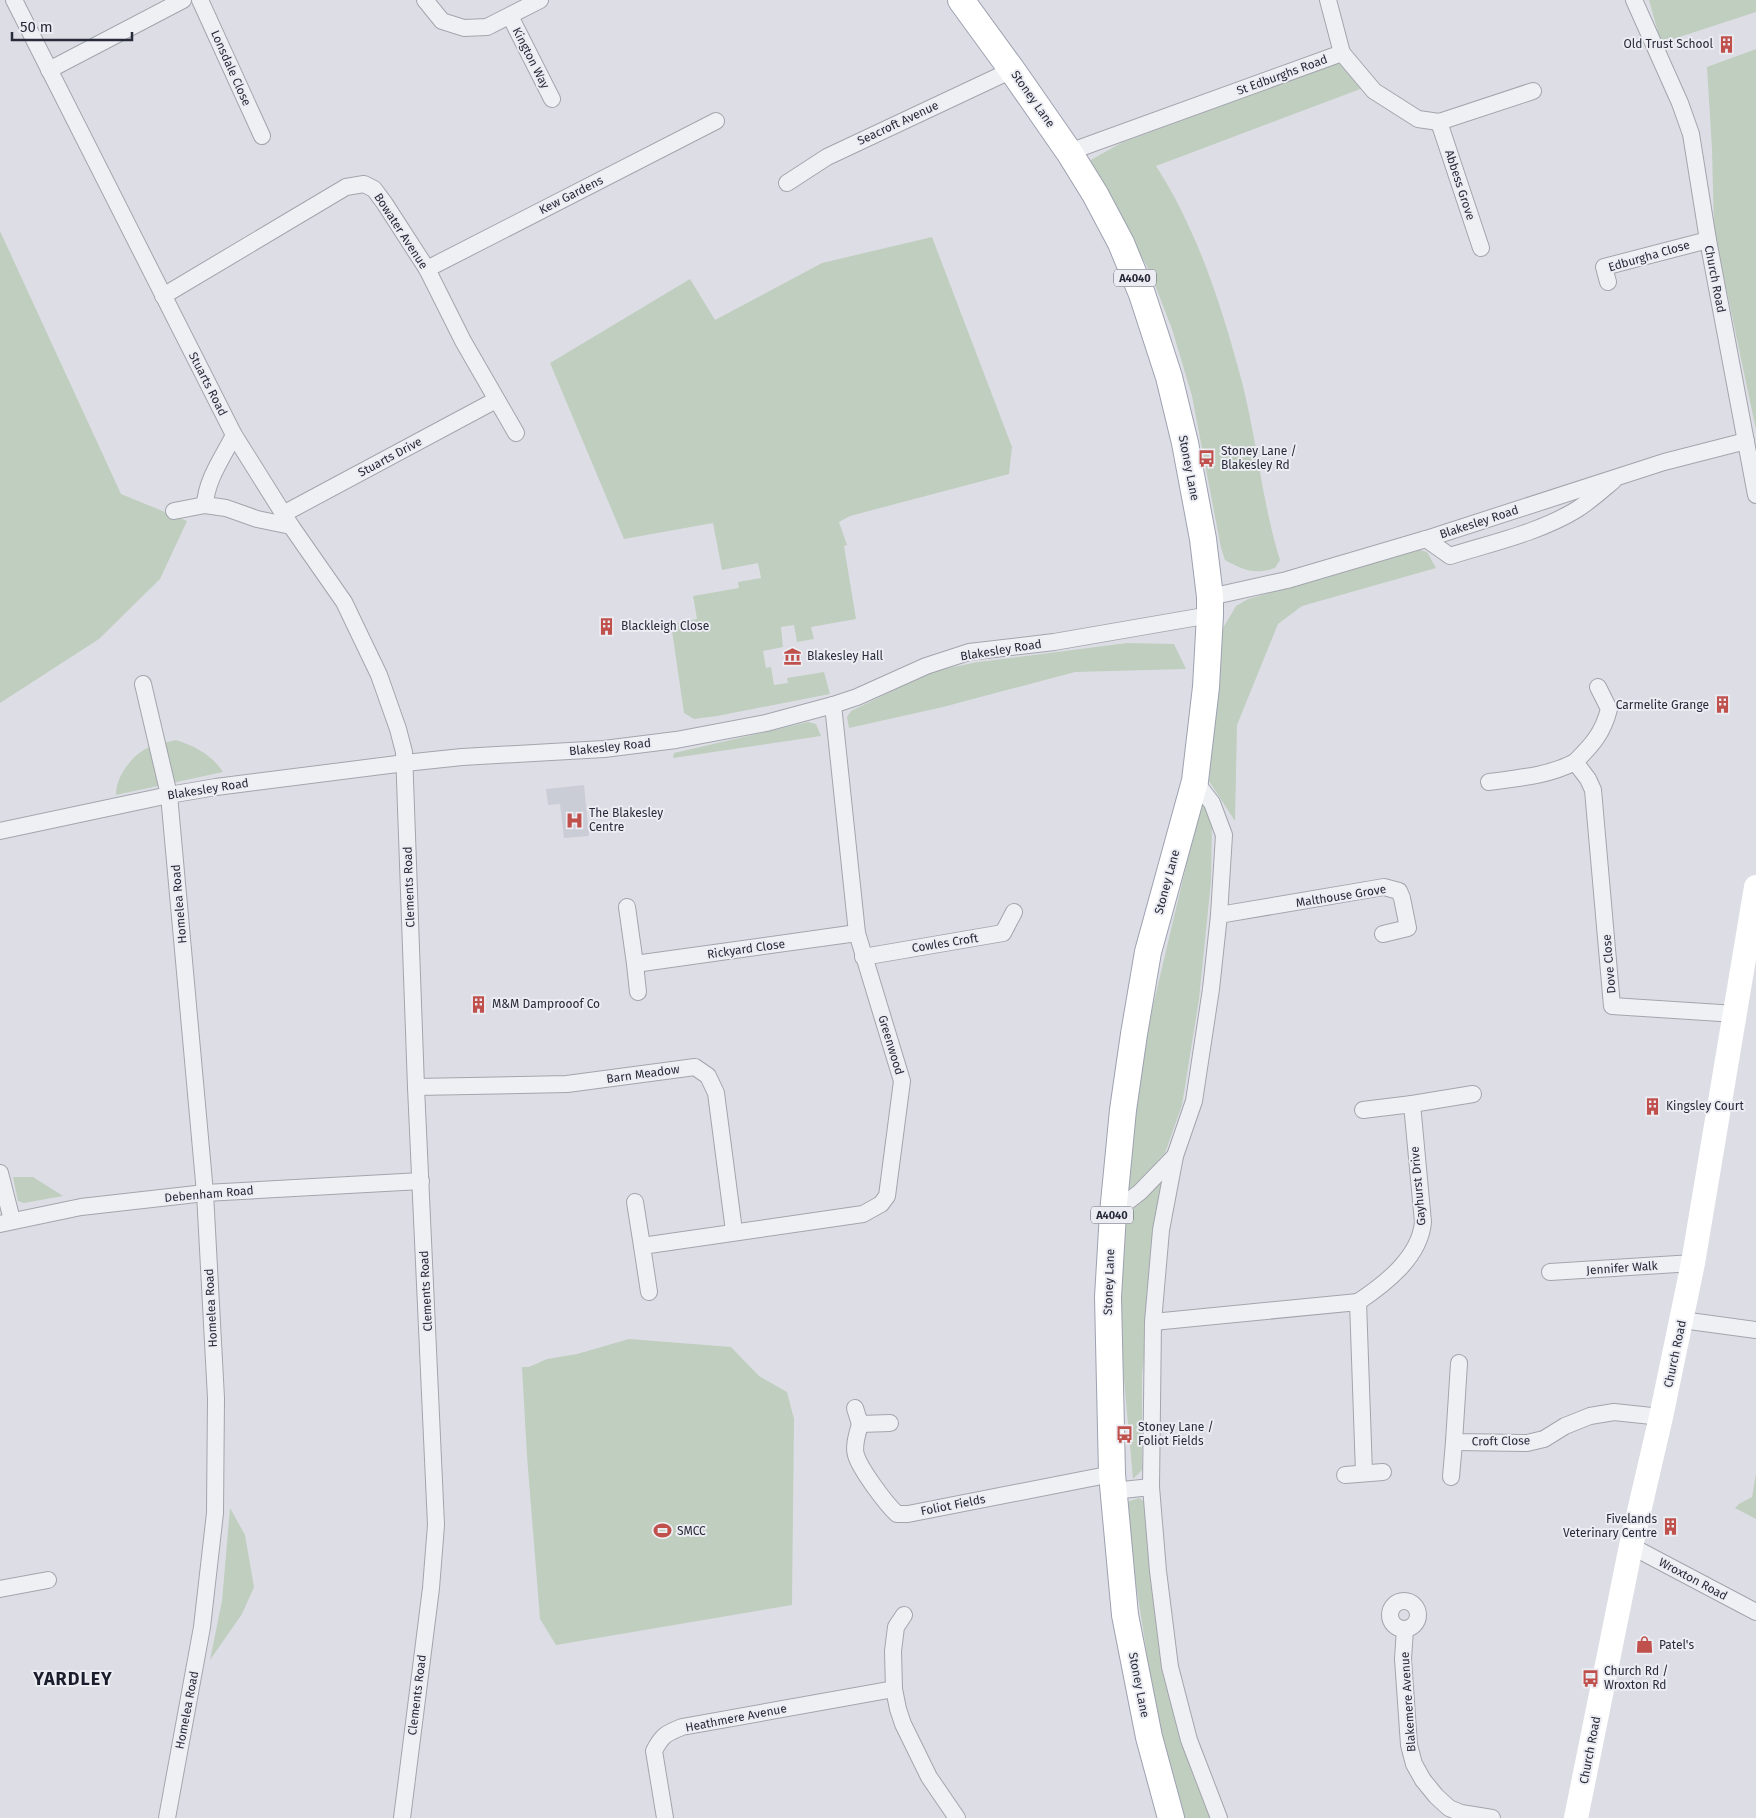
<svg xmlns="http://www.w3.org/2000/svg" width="1756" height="1818" font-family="'Fira Sans',sans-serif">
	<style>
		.built { fill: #cbcdd6 }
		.green { fill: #c0cebf }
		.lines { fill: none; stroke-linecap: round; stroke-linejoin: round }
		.street-casing { stroke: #a3a5ae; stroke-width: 18 }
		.primary-casing { stroke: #9da1b0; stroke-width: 28 }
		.street { stroke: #eff0f4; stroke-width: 16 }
		.secondary { stroke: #fff; stroke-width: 24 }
		.primary { stroke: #fff; stroke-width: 26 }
		.labels { text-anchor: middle; stroke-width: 4; stroke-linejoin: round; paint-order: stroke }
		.shield { fill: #ecedf3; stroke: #636572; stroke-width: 1 }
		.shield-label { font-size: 11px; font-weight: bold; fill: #282b3a }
		.poi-label { font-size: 12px; fill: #282b3a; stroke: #ecedf3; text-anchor: start }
		.street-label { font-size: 12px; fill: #282b3a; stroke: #ecedf3 }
		.district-label { font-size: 18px; font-weight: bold; letter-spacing: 1px; fill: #1a1d2b; stroke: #ecedf3 }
	</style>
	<rect width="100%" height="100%" fill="#dddee5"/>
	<path class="built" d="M 584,785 L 589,836 L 564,838 L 560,804 L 548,805 L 546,789 Z"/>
	<g class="green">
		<path d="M 1649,0 L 1756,0 L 1756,12 L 1661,43 Z"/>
		<path d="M 1756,49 L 1756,430 L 1714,230 L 1712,150 L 1707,67 Z"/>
		<path d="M 1339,62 L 1363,88 L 1156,166 C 1198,231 1222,307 1242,382 C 1257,441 1262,502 1280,560 L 1275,568 C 1255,575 1243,570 1225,560 L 1221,548 L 1192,396 L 1172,329 L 1150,272 L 1089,161 L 1121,143 Z"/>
		<path d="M 0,231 L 121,494 L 187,521 L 160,579 L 99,639 L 0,703 Z"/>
		<path d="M 932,237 L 1012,447 L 1009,474 L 850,516 L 839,522 L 847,545 L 844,546 L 856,619 L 811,627 L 814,639 L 797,642 L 794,625 L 781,627 L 783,647 L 763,651 L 766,668 L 771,667 L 774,685 L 788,683 L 787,678 L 824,672 L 830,694 L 717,716 L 694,719 L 684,713 L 671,624 L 697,619 L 693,596 L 739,588 L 738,582 L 761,578 L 758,563 L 722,570 L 713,523 L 624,539 L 550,363 L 690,279 L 715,320 L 822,263 Z"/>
		<path d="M 1420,550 L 1427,552 L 1436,568 L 1302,606 L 1278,624 L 1237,725 L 1235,821 L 1209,781 L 1223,628 L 1236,606 L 1248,599 Z"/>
		<path d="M 1127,643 L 1174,644 L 1186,669 L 1075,672 L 943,707 L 849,728 L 847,717 L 851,711 L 933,671 L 978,662 Z"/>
		<path d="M 808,722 L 816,724 L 821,736 L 673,758 L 674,753 Z"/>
		<path d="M 176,740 C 195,746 212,755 223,772 L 116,795 C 116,786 119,778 124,770 C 140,747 150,746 176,740 Z"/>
		<path d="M 1202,798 L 1212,816 L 1211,881 L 1199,999 L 1182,1105 L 1165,1153 L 1123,1197 L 1129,1139 L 1149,1023 Z"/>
		<path d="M 13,1177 L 33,1177 L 63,1196 L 24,1203 L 18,1201 Z"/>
		<path d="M 1158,1182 L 1162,1185 L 1142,1375 L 1142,1470 L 1133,1479 L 1119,1324 L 1122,1214 Z"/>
		<path d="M 629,1339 L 731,1347 L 759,1376 L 787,1392 L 794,1419 L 792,1605 L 556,1645 L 540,1619 L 527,1456 L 522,1367 L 529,1367 L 547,1359 L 577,1354 Z"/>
		<path d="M 1756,1473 L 1756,1519 L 1735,1508 L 1739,1504 L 1752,1497 Z"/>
		<path d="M 1139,1498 L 1146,1503 L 1158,1632 L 1185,1752 L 1210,1818 L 1183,1818 L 1159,1733 L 1125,1513 L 1127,1502 Z"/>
		<path d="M 230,1508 L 245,1535 L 254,1587 L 242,1614 L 210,1660 L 222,1601 Z"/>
	</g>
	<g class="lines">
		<defs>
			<g id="street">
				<path d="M 14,0 L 234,435 L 291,526 L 344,602 L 379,675 L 398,729 L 404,752 L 416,1087 L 436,1525 L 431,1588 L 402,1818"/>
				<path d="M 200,0 L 262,136"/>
				<path d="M 425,0 L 442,21 L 464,28 L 487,27 L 540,0"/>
				<path d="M 1328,0 L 1342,53"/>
				<path d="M 1634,0 L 1680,103 L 1691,134 L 1708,240 L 1756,495"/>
				<path d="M 510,16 L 552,99"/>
				<path d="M 49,70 L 183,0"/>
				<path d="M 1439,122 L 1481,248"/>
				<path d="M 1069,152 L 1342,53 L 1374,91 L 1418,119 L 1439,122 L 1533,91"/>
				<path d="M 787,183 L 827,157 L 1012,70"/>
				<path d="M 427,269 L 716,121"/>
				<path d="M 1608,282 L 1604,267 L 1708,240"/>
				<path d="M 163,296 L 346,187 L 364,184 L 374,189 L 385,204 L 427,269 L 463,341 L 516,433"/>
				<path d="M 234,435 C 223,457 206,480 205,505 L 226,508 L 257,519 L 291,526"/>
				<path d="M 174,511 L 205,505"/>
				<path d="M 283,514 L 496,400"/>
				<path d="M 1426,539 L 1450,556 C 1491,543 1538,533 1576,510 C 1589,502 1601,491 1613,481"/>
				<path d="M 1210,597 L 1287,580 L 1426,539 L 1664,462 L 1746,441"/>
				<path d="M 143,684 L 169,795 L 205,1193 L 216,1398 L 215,1513 L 202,1627 L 167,1818"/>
				<path d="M 1575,762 C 1592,745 1603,733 1609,709 L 1598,687"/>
				<path d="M 1489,782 C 1518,778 1548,776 1575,762 L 1588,779 L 1593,790 L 1612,1006 L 1736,1014"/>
				<path d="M 0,831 L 169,795 L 216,787 L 405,763 L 462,757 L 604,749 L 676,740 L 766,723 L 833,705 L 857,697 L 926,666 L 969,652 L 1054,642 L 1210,615"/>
				<path d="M 627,907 L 635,964 L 857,933"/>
				<path d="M 1219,915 L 1384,887 L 1399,891 L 1402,898 L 1408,928 L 1383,934"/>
				<path d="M 863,957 L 1003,933 L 1014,912"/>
				<path d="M 635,964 L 638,992"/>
				<path d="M 416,1087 L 567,1084 L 695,1067 L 708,1076 L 716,1093 L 734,1231"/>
				<path d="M 1412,1104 L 1473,1094"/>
				<path d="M 1175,1156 L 1161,1230 L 1153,1322 L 1151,1487 L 1158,1571 L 1170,1667 L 1189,1740 L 1219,1818"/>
				<path d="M 0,1173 L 12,1220"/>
				<path d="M 635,1202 L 642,1246"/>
				<path d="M 1113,1213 L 1140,1192 L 1175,1156 L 1194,1101 L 1211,989 L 1219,915 L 1224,835 L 1212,803 L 1195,781"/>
				<path d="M 0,1224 L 81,1207 L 205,1193 L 421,1181"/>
				<path d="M 1550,1272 L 1693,1263"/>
				<path d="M 649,1292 L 642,1246 L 863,1214 L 881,1204 L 887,1196 L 902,1081 L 857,933 L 833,705"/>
				<path d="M 1358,1302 C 1385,1284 1420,1257 1423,1222 L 1412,1104 L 1363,1110"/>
				<path d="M 1682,1320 L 1756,1330"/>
				<path d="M 1153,1322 L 1358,1302 L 1364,1473"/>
				<path d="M 1459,1363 L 1454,1442 L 1527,1443 L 1544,1439 L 1565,1426 L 1590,1416 L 1614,1412 L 1661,1417"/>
				<path d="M 855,1408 L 860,1424 L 890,1423"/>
				<path d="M 860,1424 C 858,1432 853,1446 856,1455 C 860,1469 886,1504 897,1514 L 908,1514 L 1112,1474"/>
				<path d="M 1345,1475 L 1383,1472"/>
				<path d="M 1451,1477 L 1454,1442"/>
				<path d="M 1113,1491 L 1151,1487"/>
				<path d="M 1631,1546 L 1756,1612"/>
				<path d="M 0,1589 L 48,1580"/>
				<circle cx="1404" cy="1615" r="14"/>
				<path d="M 904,1615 L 896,1627 L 893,1651 L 894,1689 L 898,1709 L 903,1724 L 929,1777 L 957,1818"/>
				<path d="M 1405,1629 L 1403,1659 L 1409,1745 L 1414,1764 L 1423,1780 L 1436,1796 L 1449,1808 L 1461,1813 L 1492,1818"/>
				<path d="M 665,1818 L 654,1751 C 662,1735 667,1733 682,1727 L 894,1689"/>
			</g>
			<path id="primary" d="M 961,0 L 1012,70 L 1069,152 L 1095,194 L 1121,243 L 1142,294 L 1169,377 L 1185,443 L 1203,539 L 1210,597 L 1210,615 L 1206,687 L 1195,781 L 1148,952 L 1134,1034 L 1123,1110 L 1113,1213 L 1108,1297 L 1112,1474 L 1125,1615 L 1149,1737 L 1171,1818"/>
		</defs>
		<use href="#street" class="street-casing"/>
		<use href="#primary" class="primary-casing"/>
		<use href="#street" class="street"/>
		<path class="secondary" d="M 1576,1818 L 1631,1546 L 1661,1417 L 1693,1263 L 1756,887"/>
		<use href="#primary" class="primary"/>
	</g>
	<defs>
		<symbol id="building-bare" viewBox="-9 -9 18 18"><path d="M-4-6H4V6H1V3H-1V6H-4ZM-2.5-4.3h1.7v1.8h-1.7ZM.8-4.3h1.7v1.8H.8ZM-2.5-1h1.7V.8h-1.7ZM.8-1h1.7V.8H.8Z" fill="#c0504c" stroke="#ecedf3" stroke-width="2.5" paint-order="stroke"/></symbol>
		<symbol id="bus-bare" viewBox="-9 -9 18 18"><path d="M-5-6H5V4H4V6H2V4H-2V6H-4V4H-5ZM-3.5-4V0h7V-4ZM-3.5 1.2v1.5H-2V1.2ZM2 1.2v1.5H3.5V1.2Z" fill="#c0504c" stroke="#ecedf3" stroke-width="2.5" paint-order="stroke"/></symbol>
		<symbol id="museum-bare" viewBox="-9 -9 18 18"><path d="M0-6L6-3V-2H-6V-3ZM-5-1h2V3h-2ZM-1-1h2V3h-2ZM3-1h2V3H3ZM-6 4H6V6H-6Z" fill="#c0504c" stroke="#ecedf3" stroke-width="2.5" paint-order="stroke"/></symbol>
		<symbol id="hospital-bare" viewBox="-9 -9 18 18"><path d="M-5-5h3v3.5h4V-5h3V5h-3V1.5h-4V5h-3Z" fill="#c0504c" stroke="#ecedf3" stroke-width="2.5" paint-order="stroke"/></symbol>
		<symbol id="stadium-bare" viewBox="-9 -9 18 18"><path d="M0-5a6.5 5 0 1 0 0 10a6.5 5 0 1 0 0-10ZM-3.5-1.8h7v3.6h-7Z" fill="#c0504c" stroke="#ecedf3" stroke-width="2.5" paint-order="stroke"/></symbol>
		<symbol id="shop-bare" viewBox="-9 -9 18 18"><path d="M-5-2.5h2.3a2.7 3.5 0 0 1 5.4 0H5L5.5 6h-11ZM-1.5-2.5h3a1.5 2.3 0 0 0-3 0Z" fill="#c0504c" stroke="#ecedf3" stroke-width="2.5" paint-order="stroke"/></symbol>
	</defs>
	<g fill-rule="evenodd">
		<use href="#building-bare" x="1714" y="32" width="25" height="25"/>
		<use href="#bus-bare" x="1194" y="446" width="25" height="25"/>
		<use href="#building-bare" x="594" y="614" width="25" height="25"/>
		<use href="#museum-bare" x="780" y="644" width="25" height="25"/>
		<use href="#building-bare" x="1710" y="692" width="25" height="25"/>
		<use href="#hospital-bare" x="562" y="808" width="25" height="25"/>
		<use href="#building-bare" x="466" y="992" width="25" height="25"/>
		<use href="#building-bare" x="1640" y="1094" width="25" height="25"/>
		<use href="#bus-bare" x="1112" y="1422" width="25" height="25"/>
		<use href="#building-bare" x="1658" y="1514" width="25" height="25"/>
		<use href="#stadium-bare" x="650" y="1518" width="25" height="25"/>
		<use href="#shop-bare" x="1632" y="1632" width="25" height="25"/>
		<use href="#bus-bare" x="1578" y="1666" width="25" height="25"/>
	</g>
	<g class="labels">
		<g class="shield">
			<rect x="1114" y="269.5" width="42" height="17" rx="4"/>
			<rect x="1091" y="1206.5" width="42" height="17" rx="4"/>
		</g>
		<g class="shield-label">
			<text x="1135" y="282">A4040</text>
			<text x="1112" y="1219">A4040</text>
		</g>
		<g class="poi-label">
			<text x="1713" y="48" text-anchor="end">Old Trust School</text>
			<text x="1221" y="455">Stoney Lane /<tspan x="1221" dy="14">Blakesley Rd</tspan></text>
			<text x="621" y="630">Blackleigh Close</text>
			<text x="807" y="660">Blakesley Hall</text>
			<text x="1709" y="709" text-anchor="end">Carmelite Grange</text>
			<text x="589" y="817">The Blakesley<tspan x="589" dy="14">Centre</tspan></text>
			<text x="492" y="1008">M&amp;M Damprooof Co</text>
			<text x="1666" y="1110">Kingsley Court</text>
			<text x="1138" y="1431">Stoney Lane /<tspan x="1138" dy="14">Foliot Fields</tspan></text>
			<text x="1657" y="1523" text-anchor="end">Fivelands<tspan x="1657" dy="14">Veterinary Centre</tspan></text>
			<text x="677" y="1535">SMCC</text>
			<text x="1659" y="1649">Patel's</text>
			<text x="1604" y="1675">Church Rd /<tspan x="1604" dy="14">Wroxton Rd</tspan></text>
		</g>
		<g class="street-label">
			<text transform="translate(531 58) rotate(63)" y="4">Kington Way</text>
			<text transform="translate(231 68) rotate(66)" y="4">Lonsdale Close</text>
			<text transform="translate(1282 75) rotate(-20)" y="4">St Edburghs Road</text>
			<text transform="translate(1033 99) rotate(55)" y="4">Stoney Lane</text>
			<text transform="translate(898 123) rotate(-25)" y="4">Seacroft Avenue</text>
			<text transform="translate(1460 185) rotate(72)" y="4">Abbess Grove</text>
			<text transform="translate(571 195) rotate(-27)" y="4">Kew Gardens</text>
			<text transform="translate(401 231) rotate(57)" y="4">Bowater Avenue</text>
			<text transform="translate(1649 256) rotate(-16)" y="4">Edburgha Close</text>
			<text transform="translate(1715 279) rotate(79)" y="4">Church Road</text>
			<text transform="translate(208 384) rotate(63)" y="4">Stuarts Road</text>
			<text transform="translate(390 457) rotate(-28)" y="4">Stuarts Drive</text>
			<text transform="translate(1189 468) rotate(79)" y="4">Stoney Lane</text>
			<text transform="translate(1479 522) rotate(-18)" y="4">Blakesley Road</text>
			<text transform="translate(1001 650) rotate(-9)" y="4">Blakesley Road</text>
			<text transform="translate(610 747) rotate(-6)" y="4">Blakesley Road</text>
			<text transform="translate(208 789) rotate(-9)" y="4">Blakesley Road</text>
			<text transform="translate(1167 882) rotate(-75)" y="4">Stoney Lane</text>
			<text transform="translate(409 887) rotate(-92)" y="4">Clements Road</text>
			<text transform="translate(1341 896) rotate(-9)" y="4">Malthouse Grove</text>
			<text transform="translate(179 904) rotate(-95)" y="4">Homelea Road</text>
			<text transform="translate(945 943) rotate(-9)" y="4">Cowles Croft</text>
			<text transform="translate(746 949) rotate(-8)" y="4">Rickyard Close</text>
			<text transform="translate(1609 964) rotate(-95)" y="4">Dove Close</text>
			<text transform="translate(891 1045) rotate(73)" y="4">Greenwood</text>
			<text transform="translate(643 1074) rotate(-8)" y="4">Barn Meadow</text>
			<text transform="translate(1418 1186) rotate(-95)" y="4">Gayhurst Drive</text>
			<text transform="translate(209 1194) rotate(-5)" y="4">Debenham Road</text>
			<text transform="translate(1622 1268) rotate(-4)" y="4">Jennifer Walk</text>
			<text transform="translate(1109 1282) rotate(-88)" y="4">Stoney Lane</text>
			<text transform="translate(426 1291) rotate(-93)" y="4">Clements Road</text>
			<text transform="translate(211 1308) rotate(-93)" y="4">Homelea Road</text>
			<text transform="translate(1675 1354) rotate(-78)" y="4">Church Road</text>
			<text transform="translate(1501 1441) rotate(-1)" y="4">Croft Close</text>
			<text transform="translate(953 1505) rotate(-11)" y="4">Foliot Fields</text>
			<text transform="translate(1693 1579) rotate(28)" y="4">Wroxton Road</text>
			<text transform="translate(1139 1685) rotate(79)" y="4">Stoney Lane</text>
			<text transform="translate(417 1695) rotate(-83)" y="4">Clements Road</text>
			<text transform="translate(1408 1702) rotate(-94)" y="4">Blakemere Avenue</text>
			<text transform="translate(187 1710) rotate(-79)" y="4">Homelea Road</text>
			<text transform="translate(736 1718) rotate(-11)" y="4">Heathmere Avenue</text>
			<text transform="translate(1590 1750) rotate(-79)" y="4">Church Road</text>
		</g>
		<g class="district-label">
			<text x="73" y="1685">YARDLEY</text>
		</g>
	</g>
	<path d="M12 32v8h120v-8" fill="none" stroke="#282b3a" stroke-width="2.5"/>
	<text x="20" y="32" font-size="15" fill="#282b3a" stroke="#ecedf3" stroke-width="4" paint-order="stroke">50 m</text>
</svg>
